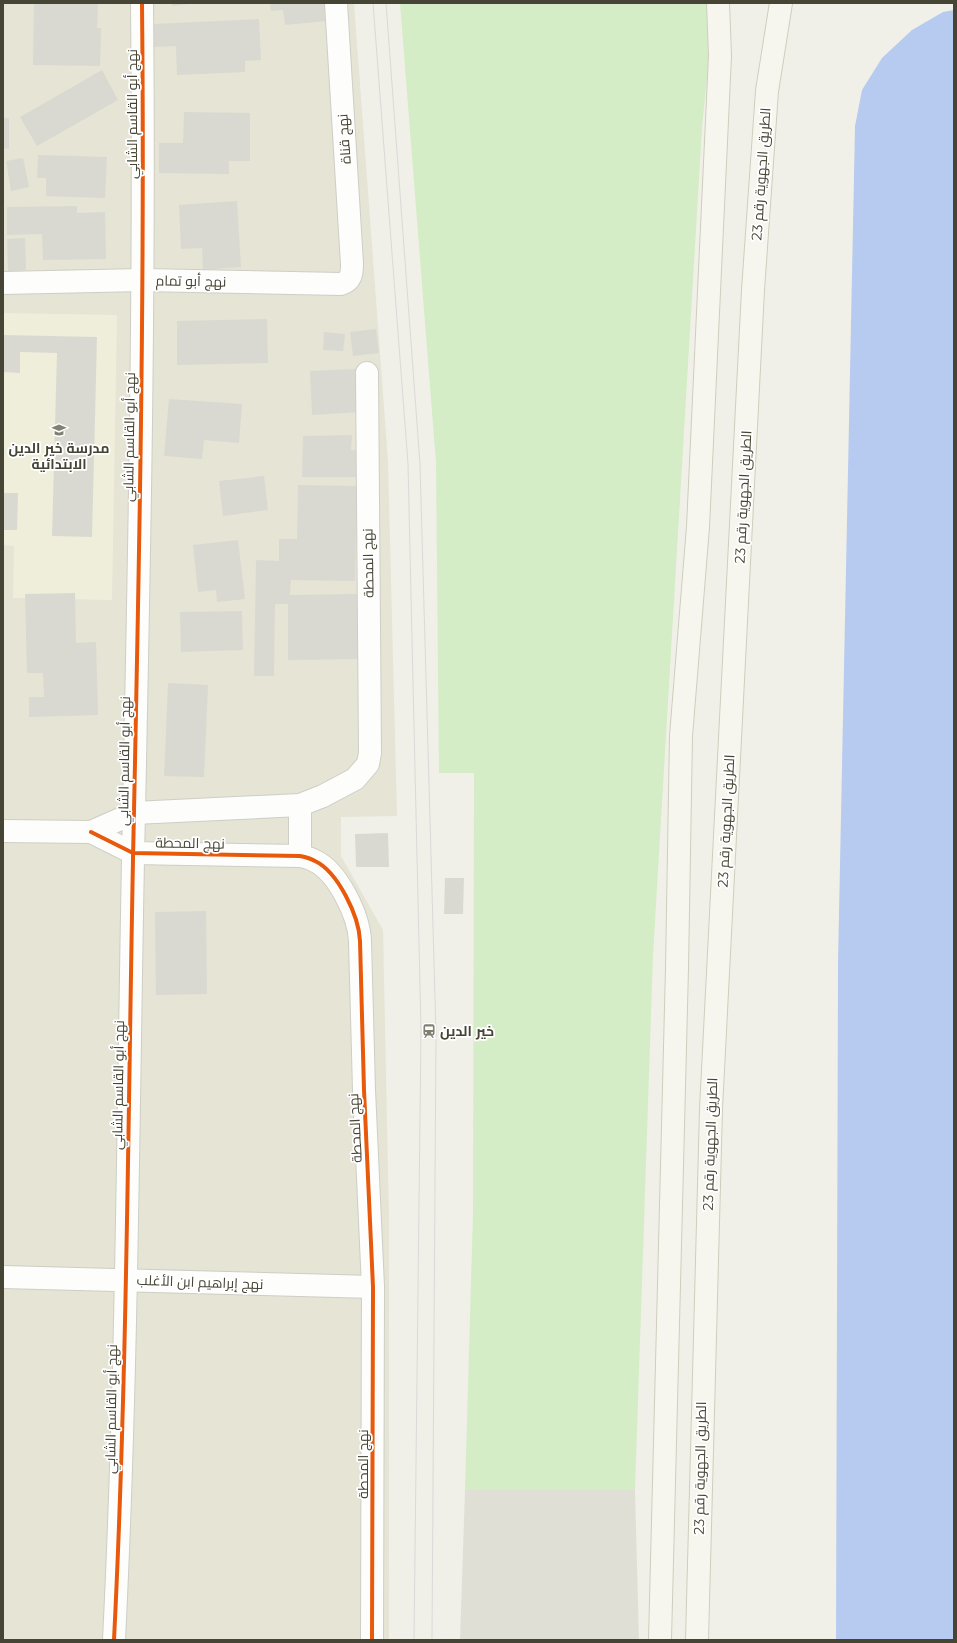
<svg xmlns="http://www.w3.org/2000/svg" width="957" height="1643" font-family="Montserrat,Cairo,sans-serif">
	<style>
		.residential { fill: #e5e4d5 }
		.industrial { fill: #e0dfd6 }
		.education { fill: #efeeda }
		.green { fill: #d4edc6 }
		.water { fill: #b7cbf0 }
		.building { fill: #dad9d1 }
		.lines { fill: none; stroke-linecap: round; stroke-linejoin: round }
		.minor-casing { stroke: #cecec6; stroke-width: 24 }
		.secondary-casing { stroke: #cecebe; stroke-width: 24 }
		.minor { stroke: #fdfdfc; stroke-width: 22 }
		.secondary { stroke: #f6f6ee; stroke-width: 22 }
		.tram { stroke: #d9d9d8; stroke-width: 1 }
		.cycleway-casing { stroke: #fff; stroke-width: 6 }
		.cycleway { stroke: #e8590c; stroke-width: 4 }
		.labels { text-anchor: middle; stroke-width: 3.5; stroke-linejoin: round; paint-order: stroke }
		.street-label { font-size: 14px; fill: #464434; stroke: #fff }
		.poi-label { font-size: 14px; font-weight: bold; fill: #464434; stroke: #fff }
	</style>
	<rect width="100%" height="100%" fill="#f0f0e8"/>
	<path class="residential" d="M 3,3 L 354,3 L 388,461 L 397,816 L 341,817 L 341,856 L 383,930 L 389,1218 L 389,1640 L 3,1640 Z"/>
	<path class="industrial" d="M 465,1490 L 635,1490 L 639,1640 L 460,1640 Z"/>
	<path class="education" d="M 3,313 L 117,315 L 112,600 L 13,598 L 14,546 L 3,545 Z"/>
	<path class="green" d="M 400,3 L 713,3 L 714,7 L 702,128 L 653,955 L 635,1490 L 465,1490 L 473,1214 L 474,773 L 439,773 L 436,463 Z"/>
	<path class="water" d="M 954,10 L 954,1640 L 836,1640 L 838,963 L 855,126 L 862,90 L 882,58 L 912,30 L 943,12 Z"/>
	<g class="building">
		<path d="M 34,3 L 98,3 L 97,28 L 101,28 L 100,66 L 33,65 Z"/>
		<path d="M 172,3 L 188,3 L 188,4 L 172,6 Z"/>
		<path d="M 270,3 L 325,3 L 327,21 L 285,25 L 283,10 L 271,11 Z"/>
		<path d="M 259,19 L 261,60 L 245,61 L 245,72 L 177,75 L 176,46 L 154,47 L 153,24 Z"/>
		<path d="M 102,70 L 118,100 L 37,146 L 20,117 Z"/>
		<path d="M 184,112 L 250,113 L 250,161 L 229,161 L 229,174 L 159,173 L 159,143 L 183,143 Z"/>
		<path d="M 3,118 L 9,118 L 9,149 L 3,148 Z"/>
		<path d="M 38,155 L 107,157 L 105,198 L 46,196 L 46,178 L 37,178 Z"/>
		<path d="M 23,158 L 29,187 L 11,191 L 6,161 Z"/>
		<path d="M 237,201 L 241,267 L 203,270 L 202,248 L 181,249 L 179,205 Z"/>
		<path d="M 77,206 L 77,213 L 105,212 L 106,259 L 43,260 L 42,234 L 7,235 L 7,207 Z"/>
		<path d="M 25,238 L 26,270 L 8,271 L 7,239 Z"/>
		<path d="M 267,319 L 268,363 L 177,365 L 177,321 Z"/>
		<path d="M 376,329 L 379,353 L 353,356 L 350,332 Z"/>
		<path d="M 324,332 L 345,334 L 343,351 L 323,350 Z"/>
		<path d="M 3,335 L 97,337 L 92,537 L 52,536 L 57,353 L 20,352 L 20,373 L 3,372 Z"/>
		<path d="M 357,369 L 359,412 L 312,415 L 310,371 Z"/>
		<path d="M 169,399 L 242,404 L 239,443 L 204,440 L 202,459 L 164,456 Z"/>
		<path d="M 352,435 L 351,450 L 367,451 L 367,477 L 302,477 L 303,436 Z"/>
		<path d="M 264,476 L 268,510 L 223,516 L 219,481 Z"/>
		<path d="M 298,485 L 357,486 L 355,581 L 291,580 L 290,595 L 358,594 L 359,659 L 288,660 L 288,604 L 275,604 L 274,676 L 254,676 L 256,560 L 279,561 L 279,539 L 297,539 Z"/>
		<path d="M 3,493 L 18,493 L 17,530 L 3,530 Z"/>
		<path d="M 238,540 L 245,599 L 217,602 L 216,590 L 198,592 L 193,545 Z"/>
		<path d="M 75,593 L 76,643 L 96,642 L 98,715 L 29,717 L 29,697 L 44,697 L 43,673 L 27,673 L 25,594 Z"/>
		<path d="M 242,611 L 243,650 L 181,652 L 180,612 Z"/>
		<path d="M 168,683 L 208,685 L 204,777 L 164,776 Z"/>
		<path d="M 388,833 L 389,867 L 356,867 L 355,834 Z"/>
		<path d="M 445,878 L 464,878 L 463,914 L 444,914 Z"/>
		<path d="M 206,911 L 207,994 L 156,995 L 155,912 Z"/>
	</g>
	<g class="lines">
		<defs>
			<g id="minor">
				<path d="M 3,283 L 143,280 L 341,284 C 351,281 352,274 352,264 L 336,3"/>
				<path d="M 300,805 L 300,856"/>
				<path d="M 3,831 L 91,832 L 134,813 L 300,805 L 323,796 L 355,779 L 368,764 L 370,753 L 367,373"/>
				<path d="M 91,832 L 133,853 L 300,856 C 305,857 310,858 315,861 C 338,872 359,916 360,941 L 364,1090 L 373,1287 L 372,1640"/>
				<path d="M 3,1277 L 373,1287"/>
				<path d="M 114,1640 C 127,1380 128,1119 133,859 C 139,573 145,288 142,3"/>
			</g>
			<g id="secondary">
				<path d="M 660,1640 L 677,968 L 681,736 L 698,527 L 720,56 L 718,3"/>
				<path d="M 697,1640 L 711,1109 L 753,290 L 767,91 L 781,3"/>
			</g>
		</defs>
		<use href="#minor" class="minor-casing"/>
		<use href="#secondary" class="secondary-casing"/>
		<use href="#minor" class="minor"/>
		<use href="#secondary" class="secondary"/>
		<g class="tram">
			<path d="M 373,3 L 408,464 L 421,1030 L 414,1640"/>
			<path d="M 386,3 L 420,464 L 436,1033 L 432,1640"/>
		</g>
		<defs>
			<g id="cycleway">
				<path d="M 91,832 L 133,853 L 300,856 C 305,857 310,858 315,861 C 338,872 359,916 360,941 L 364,1090 L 373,1287 L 372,1640"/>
				<path d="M 114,1640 C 127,1380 128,1119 133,859 C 139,573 145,288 142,3"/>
			</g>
		</defs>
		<use href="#cycleway" class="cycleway-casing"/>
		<use href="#cycleway" class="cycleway"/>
	</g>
	<defs>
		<symbol id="school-bare" viewBox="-9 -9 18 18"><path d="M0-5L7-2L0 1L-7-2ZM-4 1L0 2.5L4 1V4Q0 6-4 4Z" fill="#828073" stroke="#fff" stroke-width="2.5" paint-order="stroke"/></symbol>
		<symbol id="station-bare" viewBox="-9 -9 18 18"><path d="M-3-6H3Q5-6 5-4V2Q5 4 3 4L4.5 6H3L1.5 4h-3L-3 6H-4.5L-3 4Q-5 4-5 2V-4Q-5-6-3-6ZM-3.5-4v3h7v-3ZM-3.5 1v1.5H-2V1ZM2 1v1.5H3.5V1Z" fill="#828073" stroke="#fff" stroke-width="2.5" paint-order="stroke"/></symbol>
	</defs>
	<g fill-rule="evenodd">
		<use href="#school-bare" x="49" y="420" width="20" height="20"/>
		<use href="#station-bare" x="419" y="1021" width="20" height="20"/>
	</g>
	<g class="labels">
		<g class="street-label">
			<text transform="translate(132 114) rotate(-90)" y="5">نهج أبو القاسم الشابي</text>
			<text transform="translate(344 139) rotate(-94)" y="5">نهج قناة</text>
			<text transform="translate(761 174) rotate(-86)" y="5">الطريق الجهوية رقم 23</text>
			<text transform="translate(191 281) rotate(1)" y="5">نهج أبو تمام</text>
			<text transform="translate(129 437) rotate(-89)" y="5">نهج أبو القاسم الشابي</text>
			<text transform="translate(743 497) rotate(-87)" y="5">الطريق الجهوية رقم 23</text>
			<text transform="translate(368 563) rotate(-91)" y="5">نهج المحطة</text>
			<text transform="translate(124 761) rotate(-89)" y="5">نهج أبو القاسم الشابي</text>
			<text transform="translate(726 821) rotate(-87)" y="5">الطريق الجهوية رقم 23</text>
			<text transform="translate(190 843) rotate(1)" y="5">نهج المحطة</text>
			<text transform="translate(118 1085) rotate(-89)" y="5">نهج أبو القاسم الشابي</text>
			<text transform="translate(355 1128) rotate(-93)" y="5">نهج المحطة</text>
			<text transform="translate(710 1144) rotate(-88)" y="5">الطريق الجهوية رقم 23</text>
			<text transform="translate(200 1282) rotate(2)" y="5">نهج إبراهيم ابن الأغلب</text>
			<text transform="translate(111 1409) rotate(-89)" y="5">نهج أبو القاسم الشابي</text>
			<text transform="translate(363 1464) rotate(-90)" y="5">نهج المحطة</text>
			<text transform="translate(700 1468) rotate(-89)" y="5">الطريق الجهوية رقم 23</text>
		</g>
		<g class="poi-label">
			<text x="59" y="453">مدرسة خير الدين<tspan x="59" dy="16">الابتدائية</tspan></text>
			<text x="440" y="1036" text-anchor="start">خير الدين</text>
		</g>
	</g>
	<rect width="957" height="1643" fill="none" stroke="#464434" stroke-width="8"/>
</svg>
